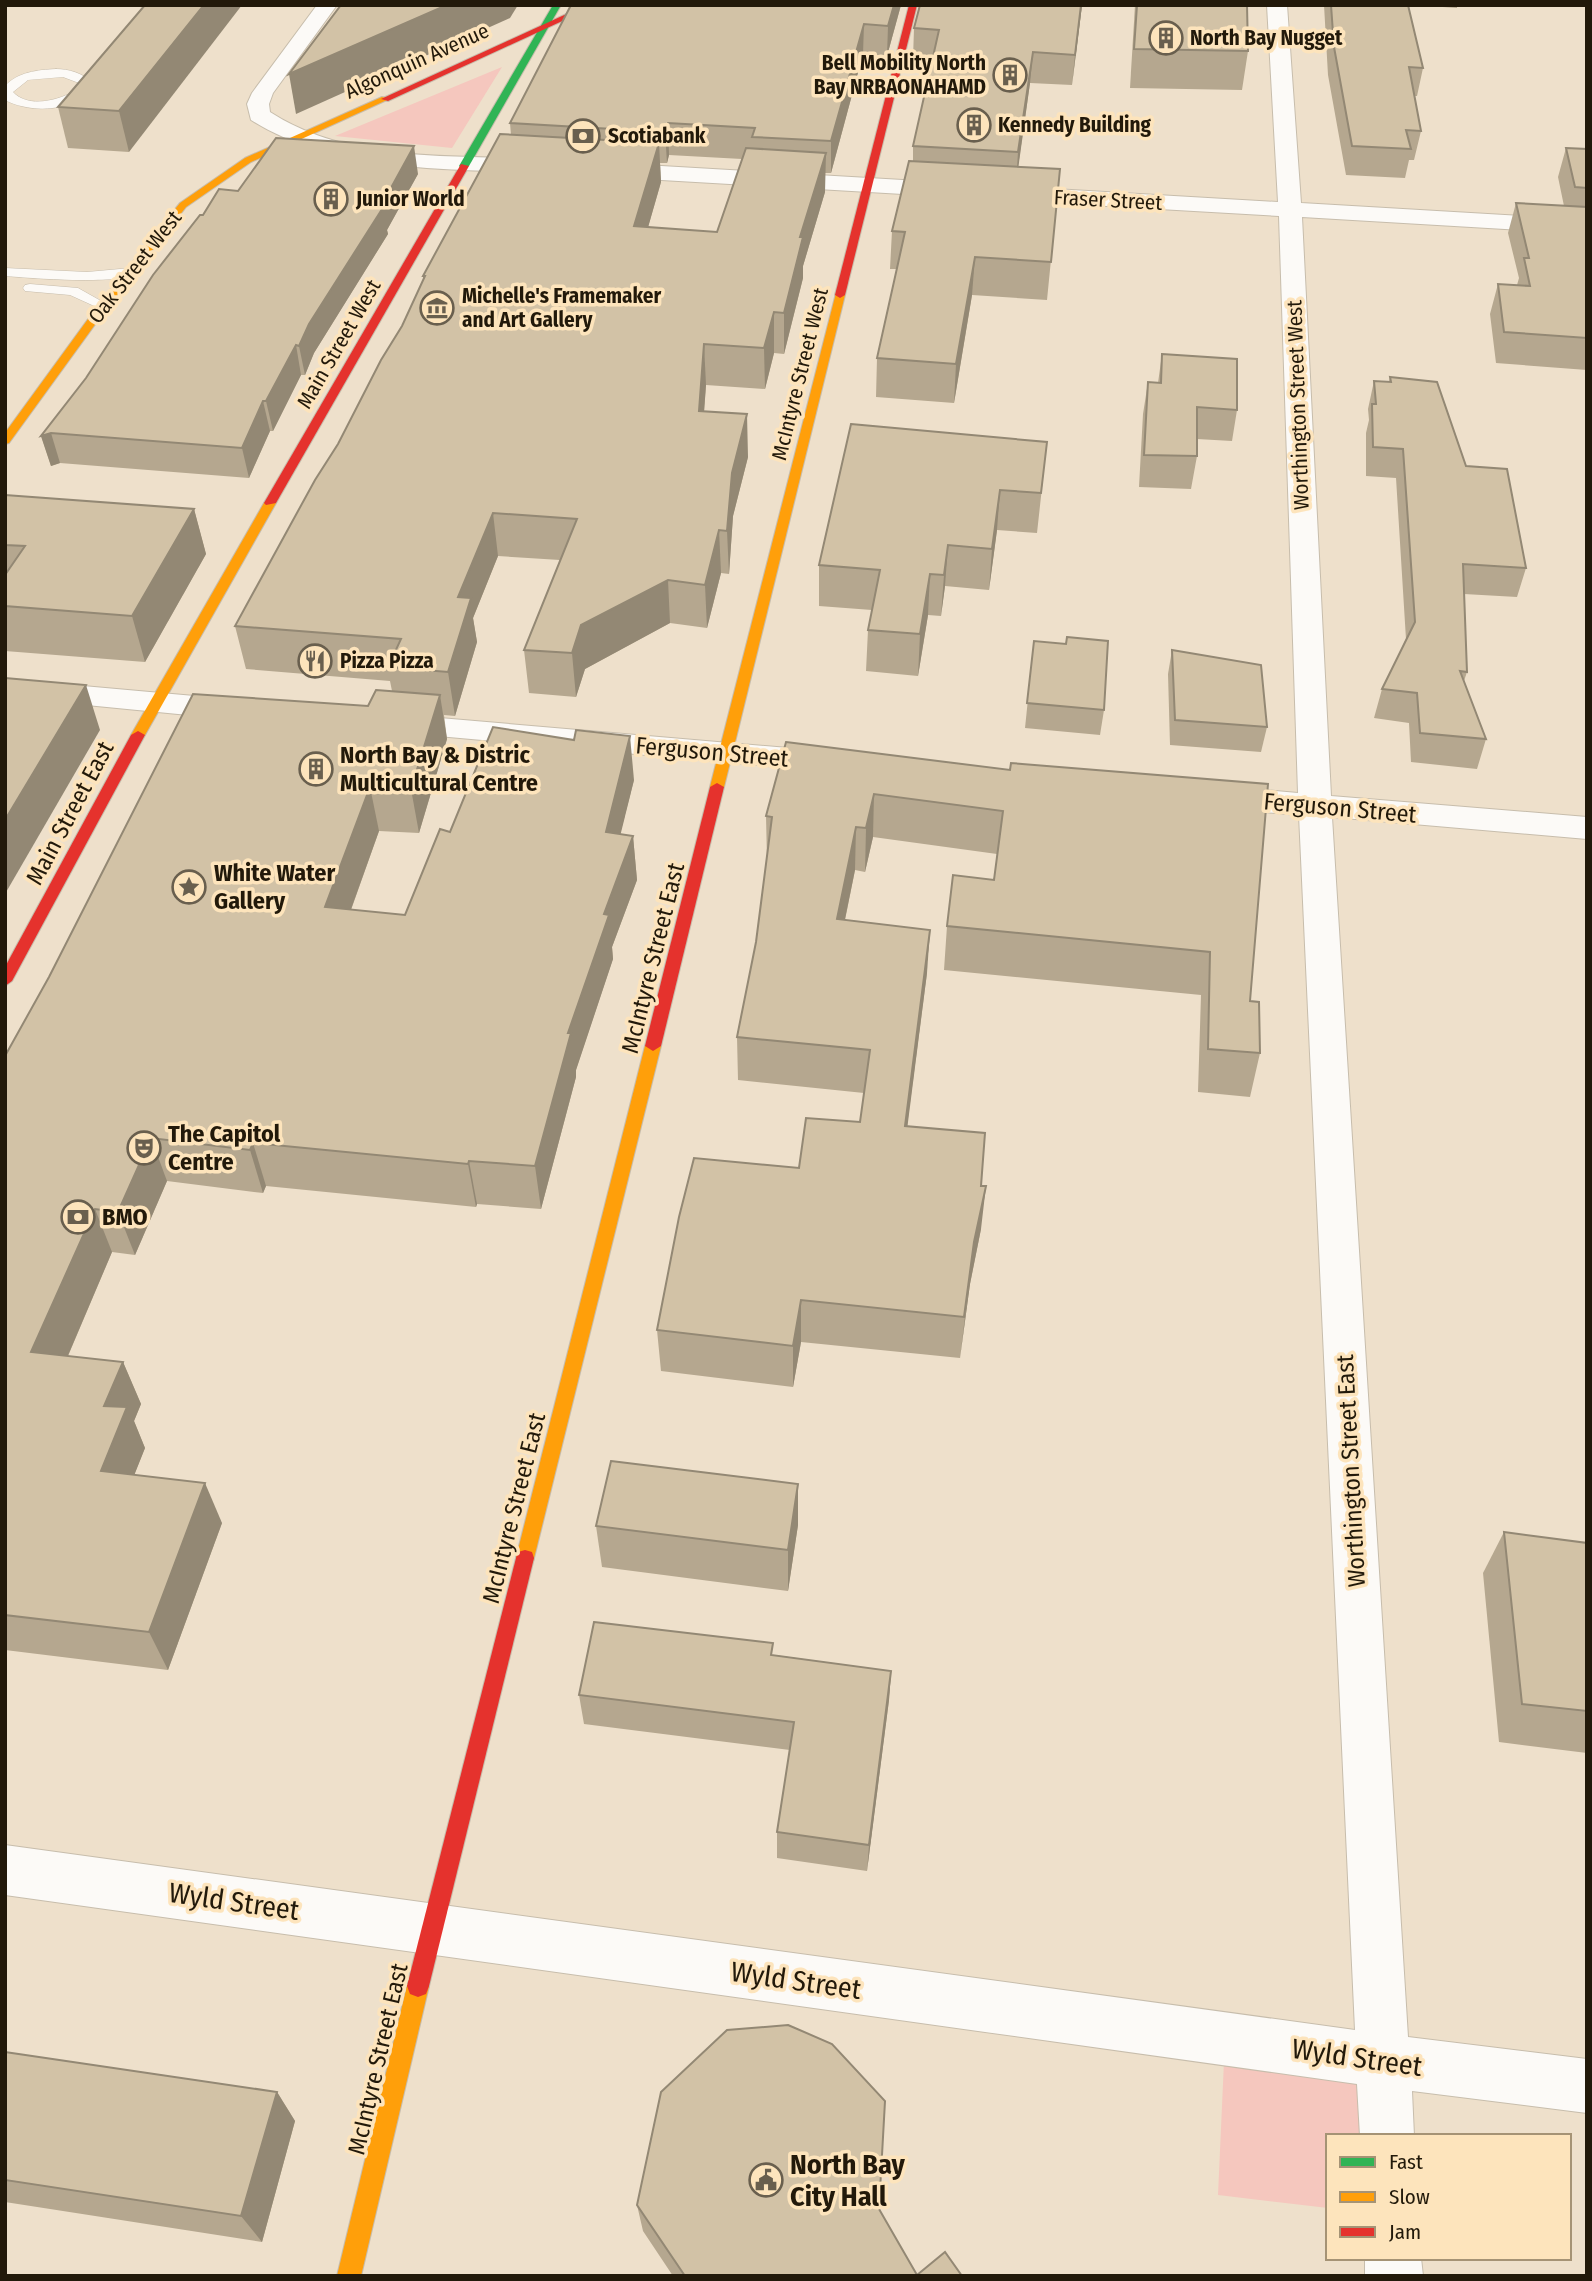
<svg xmlns="http://www.w3.org/2000/svg" width="1592" height="2281" font-family="'Fira Sans Condensed',sans-serif">
	<style>
		.green { fill: #f5c7be }
		.lines { fill: none; stroke-linecap: round; stroke-linejoin: round }
		.lane-casing { stroke: #c7bdac; stroke-width: 1 }
		.street-casing { stroke: #c7bdac; stroke-width: 2 }
		.fast-casing { stroke: #c7bdac; stroke-width: 2 }
		.slow-casing { stroke: #c7bdac; stroke-width: 2 }
		.jam-casing { stroke: #c7bdac; stroke-width: 2 }
		.lane { fill: #fcfaf7; fill-rule: evenodd }
		.street { fill: #fcfaf7; fill-rule: evenodd }
		.fast { fill: #30b455; fill-rule: evenodd }
		.slow { fill: #ff9f0a; fill-rule: evenodd }
		.jam { fill: #e5322d; fill-rule: evenodd }
		.wall { fill: #b5a78f; fill-rule: evenodd }
		.shaded-wall { fill: #938874 }
		.building { fill: #d2c2a6; stroke: #938874; stroke-width: 2 }
		.labels { text-anchor: middle; stroke-width: 7; stroke-linejoin: round; paint-order: stroke }
		.far-poi-label { font-size: 21px; font-weight: bold; fill: #22190a; stroke: #fde4bc; text-anchor: start }
		.far-street-label { font-size: 21px; fill: #22190a; stroke: #fde4bc }
		.street-label { font-size: 24px; fill: #22190a; stroke: #fde4bc }
		.poi-label { font-size: 24px; font-weight: bold; fill: #22190a; stroke: #fde4bc; text-anchor: start }
		.near-street-label { font-size: 28px; fill: #22190a; stroke: #fde4bc }
		.near-poi-label { font-size: 28px; font-weight: bold; fill: #22190a; stroke: #fde4bc; text-anchor: start }
	</style>
	<rect width="100%" height="100%" fill="#eee0cb"/>
	<g class="green">
		<path d="M 502,67 L 452,148 L 335,136 Z"/>
		<path d="M 1225,2039 L 1383,2061 L 1387,2136 L 1328,2136 L 1328,2208 L 1218,2195 Z"/>
	</g>
	<g class="lines">
		<defs>
			<g id="lane">
				<path d="M 56,69 C 69,69 82,73 92,82 C 80,113 31,114 5,100 L 5,86 C 18,72 37,70 56,69 ZM 63,77 L 79,83 L 77,90 C 59,100 29,109 13,92 L 28,80 Z"/>
				<path d="M 5,268 L 87,272 L 131,268 L 138,272 C 122,286 30,278 5,276 Z"/>
				<path d="M 30,284 L 78,288 L 110,306 L 103,310 L 70,295 L 25,291 L 23,288 L 25,285 Z"/>
			</g>
			<g id="street">
				<path d="M 317,5 L 337,5 L 273,93 L 269,104 L 270,112 C 347,162 447,155 536,159 L 544,161 L 547,166 L 544,171 L 536,173 C 440,168 335,173 251,120 L 247,104 L 252,93 Z"/>
				<path d="M 1267,5 L 1287,5 L 1301,203 L 1587,220 L 1587,234 L 1302,217 L 1331,796 L 1587,817 L 1587,839 L 1332,817 L 1408,2037 L 1587,2059 L 1587,2113 L 1412,2091 L 1414,2136 L 1360,2136 L 1357,2084 L 5,1895 L 5,1845 L 1355,2030 L 1299,815 L 1216,808 L 1204,804 L 1200,797 L 1204,790 L 1216,786 L 1298,793 L 1279,216 L 610,177 L 602,175 L 599,170 L 602,165 L 610,163 L 1278,202 Z"/>
				<path d="M 5,679 L 239,700 L 250,703 L 255,710 L 250,717 L 239,720 L 5,697 Z"/>
				<path d="M 393,714 L 835,752 L 846,755 L 851,762 L 846,769 L 835,772 L 382,731 L 377,724 L 382,717 Z"/>
				<path d="M 1365,2258 L 1421,2258 L 1423,2276 L 1365,2276 Z"/>
			</g>
			<path id="fast" d="M 553,5 L 561,5 L 469,166 L 461,168 L 459,166 Z"/>
			<g id="slow">
				<path d="M 382,97 L 389,99 L 251,162 L 186,207 L 107,308 L 9,443 L 5,444 L 5,433 L 99,304 L 180,203 L 245,158 Z"/>
				<path d="M 836,293 L 845,295 L 724,787 L 717,791 L 710,787 Z"/>
				<path d="M 270,500 L 276,503 L 145,735 L 138,739 L 133,738 L 131,735 L 264,503 Z"/>
				<path d="M 653,1041 L 661,1046 L 534,1558 L 532,1564 L 525,1566 L 518,1564 L 516,1558 L 645,1046 Z"/>
				<path d="M 418,1975 L 426,1978 L 429,1986 L 361,2276 L 337,2276 L 407,1986 L 410,1978 Z"/>
			</g>
			<g id="jam">
				<path d="M 586,5 L 597,5 L 388,101 L 381,99 Z"/>
				<path d="M 909,5 L 917,5 L 845,295 L 840,298 L 835,295 Z"/>
				<path d="M 461,164 L 469,166 L 276,503 L 266,505 L 264,503 Z"/>
				<path d="M 138,731 L 145,735 L 12,981 L 5,986 L 5,967 L 131,735 Z"/>
				<path d="M 717,783 L 724,787 L 661,1046 L 653,1051 L 645,1046 L 710,787 Z"/>
				<path d="M 525,1550 L 532,1552 L 534,1558 L 429,1986 L 426,1994 L 418,1997 L 410,1994 L 407,1986 L 516,1558 L 518,1552 Z"/>
			</g>
		</defs>
		<use href="#lane" class="lane-casing"/>
		<use href="#street" class="street-casing"/>
		<use href="#fast" class="fast-casing"/>
		<use href="#slow" class="slow-casing"/>
		<use href="#jam" class="jam-casing"/>
		<use href="#lane" class="lane"/>
		<use href="#street" class="street"/>
		<use href="#fast" class="fast"/>
		<use href="#slow" class="slow"/>
		<use href="#jam" class="jam"/>
	</g>
	<g class="wall">
		<path d="M 145,5 L 129,152 L 68,148 L 58,107 Z"/>
		<path d="M 901,5 L 887,56 L 863,54 L 831,173 L 825,173 L 825,192 L 803,266 L 803,278 L 784,354 L 774,353 L 765,389 L 706,385 L 704,411 L 748,457 L 733,516 L 729,574 L 721,573 L 707,628 L 670,623 L 585,669 L 576,697 L 529,693 L 524,650 L 560,560 L 498,556 L 473,618 L 477,642 L 455,716 L 444,715 L 447,739 L 419,833 L 379,831 L 351,910 L 405,915 L 450,832 L 634,780 L 620,834 L 633,836 L 637,880 L 612,947 L 613,959 L 576,1070 L 576,1077 L 541,1209 L 477,1204 L 476,1207 L 266,1186 L 263,1193 L 167,1181 L 135,1255 L 112,1252 L 68,1356 L 123,1362 L 141,1404 L 134,1421 L 145,1448 L 134,1475 L 222,1523 L 168,1670 L 5,1650 L 5,1056 L 368,706 L 392,691 L 390,681 L 246,669 L 235,626 L 338,444 L 402,326 L 423,280 L 423,276 L 511,135 L 510,123 ZM 669,155 L 742,159 L 717,232 L 648,227 L 661,182 L 660,163 L 667,163 Z"/>
		<path d="M 1082,5 L 1072,85 L 1030,83 L 1018,167 L 1060,169 L 1047,300 L 972,295 L 954,403 L 876,397 L 877,358 L 897,269 L 890,269 L 892,231 L 913,161 L 913,146 L 932,60 L 913,59 L 914,28 Z"/>
		<path d="M 1135,5 L 1247,5 L 1248,51 L 1242,90 L 1130,88 Z"/>
		<path d="M 1324,5 L 1408,5 L 1423,68 L 1417,96 L 1414,96 L 1421,131 L 1414,160 L 1409,160 L 1405,178 L 1346,175 L 1328,75 Z"/>
		<path d="M 1414,5 L 1457,5 L 1457,8 Z"/>
		<path d="M 1566,148 L 1587,149 L 1587,370 L 1496,363 L 1490,314 L 1498,284 L 1517,285 L 1519,278 L 1508,233 L 1516,203 L 1564,206 L 1558,177 Z"/>
		<path d="M 418,174 L 387,230 L 388,234 L 314,353 L 305,375 L 301,375 L 273,431 L 270,431 L 249,478 L 60,463 L 51,466 L 41,436 L 86,378 L 203,215 L 238,191 Z"/>
		<path d="M 1162,354 L 1237,410 L 1232,441 L 1197,439 L 1197,456 L 1191,489 L 1139,487 L 1143,414 L 1148,382 L 1158,383 Z"/>
		<path d="M 1390,377 L 1466,466 L 1526,568 L 1517,597 L 1464,594 L 1467,672 L 1464,681 L 1486,739 L 1477,769 L 1411,762 L 1409,723 L 1374,718 L 1382,689 L 1406,639 L 1396,478 L 1366,476 L 1366,433 L 1369,420 L 1368,409 L 1374,381 L 1389,382 Z"/>
		<path d="M 1047,442 L 1037,533 L 997,530 L 989,590 L 945,586 L 941,616 L 928,615 L 918,676 L 866,671 L 868,630 L 872,610 L 819,606 L 819,565 Z"/>
		<path d="M 5,495 L 194,509 L 206,554 L 145,662 L 5,651 Z"/>
		<path d="M 1034,641 L 1104,710 L 1100,735 L 1025,728 Z"/>
		<path d="M 1172,650 L 1267,727 L 1261,752 L 1170,745 L 1168,674 Z"/>
		<path d="M 786,742 L 1010,770 L 1268,784 L 1250,1001 L 1260,1053 L 1250,1097 L 1198,1092 L 1201,995 L 944,970 L 947,926 L 994,880 L 997,854 L 873,837 L 865,872 L 855,870 L 845,920 L 927,973 L 907,1126 L 981,1186 L 981,1229 L 970,1284 L 960,1358 L 801,1342 L 793,1387 L 661,1371 L 657,1330 L 799,1168 L 860,1122 L 864,1093 L 738,1080 L 737,1037 L 756,942 L 767,860 L 766,816 Z"/>
		<path d="M 798,1484 L 798,1525 L 788,1591 L 602,1567 L 596,1526 Z"/>
		<path d="M 1504,1532 L 1587,1543 L 1587,1753 L 1499,1742 L 1483,1573 Z"/>
		<path d="M 774,1655 L 891,1671 L 889,1700 L 867,1871 L 777,1858 L 777,1832 L 790,1750 L 584,1724 L 579,1695 Z"/>
		<path d="M 5,2052 L 277,2092 L 295,2121 L 262,2242 L 5,2202 Z"/>
		<path d="M 637,2205 L 879,2209 L 917,2275 L 962,2276 L 673,2276 L 643,2231 Z"/>
	</g>
	<g class="shaded-wall">
		<path d="M 204,5 L 242,5 L 129,152 L 119,111 Z"/>
		<path d="M 447,5 L 518,5 L 510,18 L 296,114 L 289,74 Z"/>
		<path d="M 894,5 L 901,5 L 887,56 L 888,26 Z"/>
		<path d="M 1081,5 L 1082,5 L 1072,85 L 1075,55 Z"/>
		<path d="M 864,24 L 863,54 L 831,173 L 831,141 Z"/>
		<path d="M 1033,52 L 1030,83 L 1016,184 L 1018,152 Z"/>
		<path d="M 668,123 L 669,155 L 667,163 L 665,132 Z"/>
		<path d="M 659,143 L 661,182 L 637,266 L 634,226 Z"/>
		<path d="M 414,146 L 418,174 L 387,230 L 388,234 L 314,353 L 305,375 L 299,346 L 309,324 L 381,206 Z"/>
		<path d="M 826,153 L 825,192 L 803,266 L 803,278 L 784,354 L 784,313 L 800,237 Z"/>
		<path d="M 975,257 L 972,295 L 954,403 L 956,364 Z"/>
		<path d="M 774,312 L 774,353 L 765,389 L 764,348 Z"/>
		<path d="M 704,344 L 706,385 L 701,453 L 699,411 Z"/>
		<path d="M 296,345 L 301,375 L 273,431 L 266,401 Z"/>
		<path d="M 263,401 L 270,431 L 249,478 L 242,448 Z"/>
		<path d="M 747,414 L 748,457 L 733,516 L 729,574 L 727,531 L 732,473 Z"/>
		<path d="M 51,433 L 60,463 L 51,466 L 41,436 Z"/>
		<path d="M 1000,490 L 997,530 L 989,590 L 992,549 Z"/>
		<path d="M 194,509 L 206,554 L 145,662 L 132,616 Z"/>
		<path d="M 493,513 L 498,556 L 473,618 L 477,642 L 455,716 L 448,672 L 458,597 Z"/>
		<path d="M 719,530 L 721,573 L 707,628 L 705,585 Z"/>
		<path d="M 948,545 L 945,586 L 941,616 L 944,575 Z"/>
		<path d="M 930,574 L 928,615 L 918,676 L 920,634 Z"/>
		<path d="M 668,580 L 670,623 L 585,669 L 576,697 L 572,653 L 581,625 Z"/>
		<path d="M 86,685 L 100,730 L 5,894 L 5,820 Z"/>
		<path d="M 440,695 L 447,739 L 419,833 L 411,789 Z"/>
		<path d="M 630,736 L 634,780 L 610,877 L 606,832 Z"/>
		<path d="M 370,787 L 379,831 L 336,951 L 325,907 Z"/>
		<path d="M 874,794 L 873,837 L 865,872 L 866,828 Z"/>
		<path d="M 856,827 L 855,870 L 836,963 L 837,919 Z"/>
		<path d="M 633,836 L 637,880 L 612,947 L 613,959 L 576,1070 L 576,1077 L 541,1209 L 535,1166 L 568,1033 L 604,914 Z"/>
		<path d="M 930,930 L 927,973 L 902,1169 L 905,1126 Z"/>
		<path d="M 151,1138 L 167,1181 L 135,1255 L 118,1212 Z"/>
		<path d="M 253,1143 L 266,1186 L 263,1193 L 250,1150 Z"/>
		<path d="M 469,1161 L 477,1204 L 476,1207 L 468,1164 Z"/>
		<path d="M 986,1186 L 981,1229 L 970,1284 L 960,1358 L 974,1242 Z"/>
		<path d="M 95,1209 L 112,1252 L 52,1393 L 31,1352 Z"/>
		<path d="M 801,1300 L 801,1342 L 793,1387 L 793,1346 Z"/>
		<path d="M 123,1362 L 141,1404 L 134,1421 L 145,1448 L 120,1511 L 101,1471 L 104,1406 Z"/>
		<path d="M 205,1483 L 222,1523 L 168,1670 L 149,1632 Z"/>
		<path d="M 798,1484 L 798,1525 L 788,1591 L 788,1550 Z"/>
		<path d="M 891,1671 L 889,1700 L 867,1871 L 869,1845 Z"/>
		<path d="M 277,2092 L 295,2121 L 262,2242 L 241,2216 Z"/>
	</g>
	<g class="building">
		<path d="M 145,5 L 204,5 L 119,111 L 58,107 Z"/>
		<path d="M 341,5 L 447,5 L 289,74 Z"/>
		<path d="M 571,5 L 894,5 L 888,26 L 864,24 L 831,141 L 752,137 L 755,128 L 668,123 L 665,132 L 510,123 Z"/>
		<path d="M 920,5 L 1081,5 L 1075,55 L 1033,52 L 1018,152 L 913,146 L 939,30 L 914,28 Z"/>
		<path d="M 1137,5 L 1247,5 L 1248,51 L 1134,49 Z"/>
		<path d="M 1331,5 L 1408,5 L 1423,68 L 1409,67 L 1421,131 L 1406,130 L 1411,149 L 1352,146 L 1334,47 Z"/>
		<path d="M 500,134 L 659,143 L 634,226 L 717,232 L 746,148 L 826,153 L 800,237 L 803,237 L 784,313 L 774,312 L 764,348 L 704,344 L 699,411 L 747,414 L 732,473 L 727,531 L 719,530 L 705,585 L 668,580 L 581,625 L 572,653 L 524,650 L 577,519 L 493,513 L 458,597 L 471,598 L 448,672 L 388,667 L 401,639 L 235,626 L 315,480 L 338,444 L 381,360 L 402,326 L 425,276 L 423,276 Z"/>
		<path d="M 276,138 L 414,146 L 381,206 L 384,206 L 309,324 L 299,346 L 296,345 L 266,401 L 263,401 L 242,448 L 51,433 L 41,436 L 86,378 L 153,275 L 200,215 L 203,215 L 219,189 L 238,191 Z"/>
		<path d="M 1566,148 L 1587,149 L 1587,188 L 1575,187 Z"/>
		<path d="M 909,161 L 1060,169 L 1051,262 L 975,257 L 956,364 L 877,358 L 905,232 L 892,231 Z"/>
		<path d="M 1516,203 L 1587,207 L 1587,338 L 1504,332 L 1498,284 L 1530,286 L 1524,258 L 1529,258 Z"/>
		<path d="M 1162,354 L 1237,359 L 1237,410 L 1197,407 L 1197,456 L 1144,455 L 1148,382 L 1161,383 Z"/>
		<path d="M 1390,377 L 1437,382 L 1466,466 L 1507,469 L 1526,568 L 1463,564 L 1467,672 L 1460,671 L 1486,739 L 1420,733 L 1417,693 L 1382,689 L 1415,622 L 1403,449 L 1373,447 L 1372,404 L 1376,404 L 1374,381 L 1391,382 Z"/>
		<path d="M 851,424 L 1047,442 L 1041,493 L 1000,490 L 992,549 L 948,545 L 944,575 L 930,574 L 920,634 L 868,630 L 880,570 L 819,565 Z"/>
		<path d="M 5,495 L 194,509 L 132,616 L 5,606 L 5,575 L 25,546 L 5,545 Z"/>
		<path d="M 1067,637 L 1108,641 L 1104,710 L 1027,703 L 1034,641 L 1066,644 Z"/>
		<path d="M 1172,650 L 1261,665 L 1267,727 L 1175,720 Z"/>
		<path d="M 5,678 L 86,685 L 5,820 Z"/>
		<path d="M 376,690 L 440,695 L 411,789 L 370,787 L 325,907 L 405,915 L 440,829 L 450,832 L 493,727 L 574,740 L 576,730 L 630,736 L 606,832 L 633,836 L 604,914 L 609,915 L 568,1033 L 571,1033 L 535,1166 L 469,1161 L 468,1164 L 253,1143 L 250,1150 L 151,1138 L 118,1212 L 95,1209 L 31,1352 L 123,1362 L 104,1406 L 127,1407 L 101,1471 L 205,1483 L 149,1632 L 5,1615 L 5,1056 L 49,977 L 193,694 L 368,706 Z"/>
		<path d="M 786,742 L 1010,770 L 1011,763 L 1268,784 L 1250,1001 L 1259,1002 L 1260,1053 L 1208,1049 L 1210,952 L 947,926 L 953,875 L 994,880 L 1003,811 L 874,794 L 866,828 L 856,827 L 837,919 L 930,930 L 905,1126 L 985,1133 L 981,1186 L 986,1186 L 974,1242 L 964,1317 L 801,1300 L 793,1346 L 657,1330 L 679,1217 L 694,1158 L 799,1168 L 806,1118 L 860,1122 L 870,1050 L 737,1037 L 756,942 L 772,817 L 766,816 Z"/>
		<path d="M 611,1461 L 798,1484 L 788,1550 L 596,1526 Z"/>
		<path d="M 1504,1532 L 1587,1543 L 1587,1711 L 1522,1704 Z"/>
		<path d="M 594,1622 L 773,1643 L 771,1655 L 891,1671 L 869,1845 L 777,1832 L 794,1722 L 579,1695 Z"/>
		<path d="M 788,2025 L 832,2044 L 885,2101 L 879,2209 L 917,2275 L 945,2252 L 962,2276 L 685,2276 L 637,2205 L 661,2092 L 727,2030 Z"/>
		<path d="M 5,2052 L 277,2092 L 241,2216 L 5,2180 Z"/>
	</g>
	<defs>
		<symbol id="building-ring" viewBox="-11 -11 22 22"><circle r="9.5" fill="#fde4bc" stroke="#695f4e" stroke-width="1.5"/><path d="M-4-6H4V6H1V3H-1V6H-4ZM-2.5-4.3h1.7v1.8h-1.7ZM.8-4.3h1.7v1.8H.8ZM-2.5-1h1.7V.8h-1.7ZM.8-1h1.7V.8H.8Z" fill="#695f4e"/></symbol>
		<symbol id="bank-ring" viewBox="-11 -11 22 22"><circle r="9.5" fill="#fde4bc" stroke="#695f4e" stroke-width="1.5"/><path d="M-6-4H6V4H-6ZM0-2.3a2.3 2.3 0 1 0 0 4.6a2.3 2.3 0 1 0 0-4.6Z" fill="#695f4e"/></symbol>
		<symbol id="museum-ring" viewBox="-11 -11 22 22"><circle r="9.5" fill="#fde4bc" stroke="#695f4e" stroke-width="1.5"/><path d="M0-6L6-3V-2H-6V-3ZM-5-1h2V3h-2ZM-1-1h2V3h-2ZM3-1h2V3H3ZM-6 4H6V6H-6Z" fill="#695f4e"/></symbol>
		<symbol id="restaurant-ring" viewBox="-11 -11 22 22"><circle r="9.5" fill="#fde4bc" stroke="#695f4e" stroke-width="1.5"/><path d="M-5-6h1v4h1v-4h1v4h1v-4h1v5L-1.5 .5V6h-2V.5L-5-1ZM5-6V6H3V1.5H1.5Q1.5-4 5-6Z" fill="#695f4e"/></symbol>
		<symbol id="sight-ring" viewBox="-11 -11 22 22"><circle r="9.5" fill="#fde4bc" stroke="#695f4e" stroke-width="1.5"/><path d="M0-6L1.8-2.2L6-1.7L2.9 1.2L3.7 5.4L0 3.3L-3.7 5.4L-2.9 1.2L-6-1.7L-1.8-2.2Z" fill="#695f4e"/></symbol>
		<symbol id="theatre-ring" viewBox="-11 -11 22 22"><circle r="9.5" fill="#fde4bc" stroke="#695f4e" stroke-width="1.5"/><path d="M-5-5.5Q0-4 5-5.5V0Q5 5 0 6Q-5 5-5 0ZM-3.3-2.5H-1v1.5H-3.3ZM1-2.5H3.3v1.5H1ZM-2.8 1Q0 5.5 2.8 1Z" fill="#695f4e"/></symbol>
		<symbol id="civic-ring" viewBox="-11 -11 22 22"><circle r="9.5" fill="#fde4bc" stroke="#695f4e" stroke-width="1.5"/><path d="M-.6-6.5H3V-4.5H.6V-3L4-1V1h2V6H-6V1h2V-1L-.6-3ZM-1.2 2.5V6h2.4V2.5Z" fill="#695f4e"/></symbol>
	</defs>
	<g fill-rule="evenodd">
		<use href="#building-ring" x="1147" y="19" width="38" height="38"/>
		<use href="#building-ring" x="991" y="56" width="38" height="38"/>
		<use href="#building-ring" x="955" y="106" width="38" height="38"/>
		<use href="#bank-ring" x="564" y="117" width="38" height="38"/>
		<use href="#building-ring" x="312" y="180" width="38" height="38"/>
		<use href="#museum-ring" x="418" y="289" width="38" height="38"/>
		<use href="#restaurant-ring" x="296" y="642" width="38" height="38"/>
		<use href="#building-ring" x="297" y="750" width="38" height="38"/>
		<use href="#sight-ring" x="170" y="868" width="38" height="38"/>
		<use href="#theatre-ring" x="125" y="1129" width="38" height="38"/>
		<use href="#bank-ring" x="59" y="1198" width="38" height="38"/>
		<use href="#civic-ring" x="747" y="2161" width="38" height="38"/>
	</g>
	<g class="labels">
		<g class="far-poi-label">
			<text x="1190" y="45">North Bay Nugget</text>
			<text x="986" y="70" text-anchor="end">Bell Mobility North<tspan x="986" dy="24">Bay NRBAONAHAMD</tspan></text>
			<text x="998" y="132">Kennedy Building</text>
			<text x="608" y="143">Scotiabank</text>
			<text x="356" y="206">Junior World</text>
			<text x="462" y="303">Michelle's Framemaker<tspan x="462" dy="24">and Art Gallery</tspan></text>
			<text x="340" y="668">Pizza Pizza</text>
		</g>
		<g class="far-street-label">
			<text transform="translate(417 61) rotate(-24)" y="7">Algonquin Avenue</text>
			<text transform="translate(1108 200) rotate(3)" y="7">Fraser Street</text>
			<text transform="translate(135 267) rotate(-52)" y="7">Oak Street West</text>
			<text transform="translate(339 344) rotate(-60)" y="7">Main Street West</text>
			<text transform="translate(800 374) rotate(-76)" y="7">McIntyre Street West</text>
			<text transform="translate(1298 405) rotate(-92)" y="7">Worthington Street West</text>
		</g>
		<g class="street-label">
			<text transform="translate(712 752) rotate(5)" y="8">Ferguson Street</text>
			<text transform="translate(1340 808) rotate(5)" y="8">Ferguson Street</text>
			<text transform="translate(70 813) rotate(-62)" y="8">Main Street East</text>
			<text transform="translate(653 958) rotate(-76)" y="8">McIntyre Street East</text>
			<text transform="translate(1351 1471) rotate(-93)" y="8">Worthington Street East</text>
			<text transform="translate(514 1508) rotate(-76)" y="8">McIntyre Street East</text>
			<text transform="translate(378 2059) rotate(-77)" y="8">McIntyre Street East</text>
		</g>
		<g class="poi-label">
			<text x="340" y="763">North Bay &amp; Distric<tspan x="340" dy="28">Multicultural Centre</tspan></text>
			<text x="214" y="881">White Water<tspan x="214" dy="28">Gallery</tspan></text>
			<text x="168" y="1142">The Capitol<tspan x="168" dy="28">Centre</tspan></text>
			<text x="102" y="1225">BMO</text>
		</g>
		<g class="near-street-label">
			<text transform="translate(234 1901) rotate(8)" y="10">Wyld Street</text>
			<text transform="translate(796 1980) rotate(8)" y="10">Wyld Street</text>
			<text transform="translate(1357 2057) rotate(8)" y="10">Wyld Street</text>
		</g>
		<g class="near-poi-label">
			<text x="790" y="2174">North Bay<tspan x="790" dy="32">City Hall</tspan></text>
		</g>
	</g>
	<rect width="1592" height="2281" fill="none" stroke="#22190a" stroke-width="14"/>
	<rect x="1326" y="2134" width="245" height="126" fill="#fde4bc" stroke="#a59375" stroke-width="2"/>
	<rect x="1340" y="2157" width="35" height="10" fill="#30b455" stroke="#a59375" stroke-width="2"/>
	<text x="1389" y="2169" font-size="21" fill="#22190a">Fast</text>
	<rect x="1340" y="2192" width="35" height="10" fill="#ff9f0a" stroke="#a59375" stroke-width="2"/>
	<text x="1389" y="2204" font-size="21" fill="#22190a">Slow</text>
	<rect x="1340" y="2227" width="35" height="10" fill="#e5322d" stroke="#a59375" stroke-width="2"/>
	<text x="1389" y="2239" font-size="21" fill="#22190a">Jam</text>
</svg>
